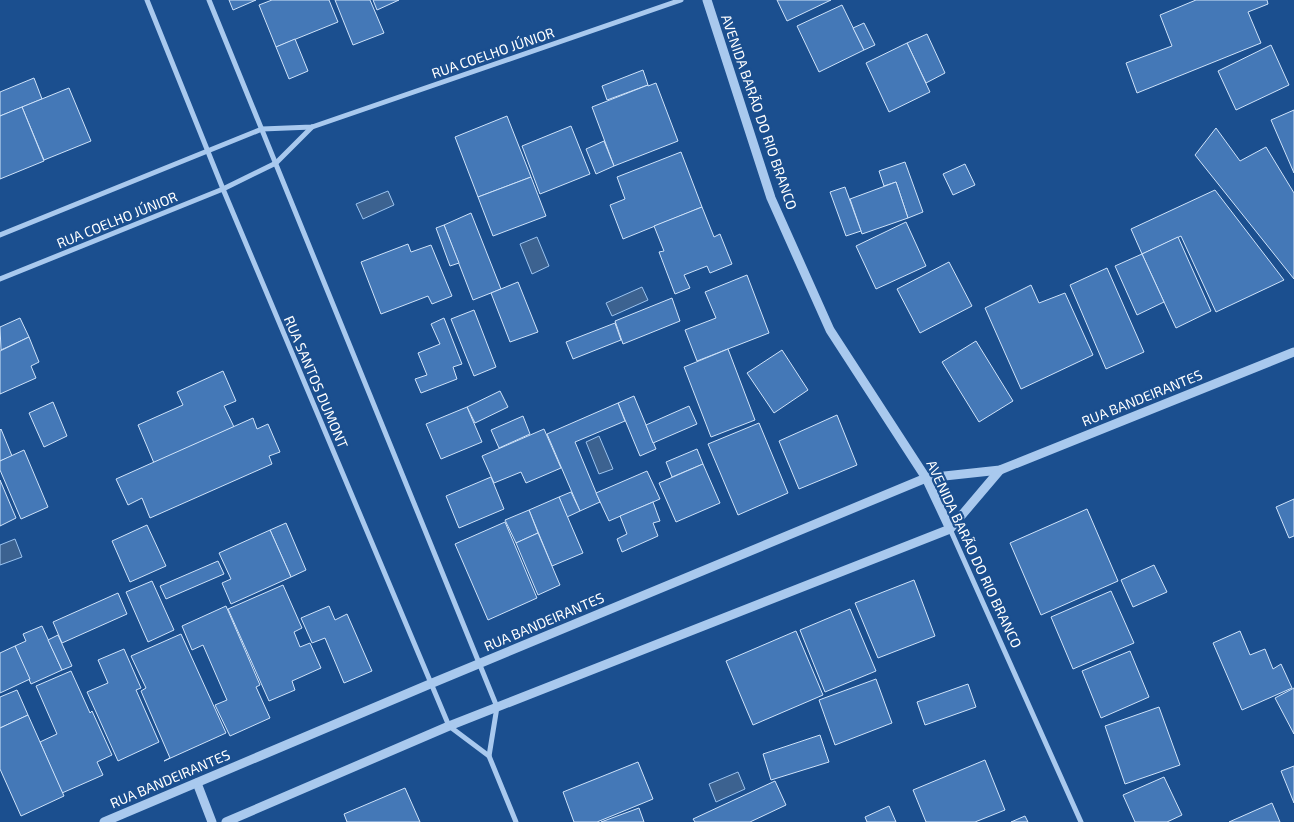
<svg xmlns="http://www.w3.org/2000/svg" width="1294" height="822" font-family="'Exo 2',sans-serif">
	<style>
		.water { fill: #3c6290; stroke: #9cc4f0 }
		.building { fill: #4478b7; stroke: #cfe3fa }
		.lines { fill: none; stroke-linecap: round; stroke-linejoin: round }
		.minor { stroke: #a9c9ee; stroke-width: 5 }
		.tertiary { stroke: #a9c9ee; stroke-width: 9 }
		.labels { text-anchor: middle; stroke-width: 4.5; stroke-linejoin: round; paint-order: stroke }
		.street-label { font-size: 14px; fill: #fff; stroke: #1b4f8f }
	</style>
	<rect width="100%" height="100%" fill="#1b4f8f"/>
	<g class="water">
		<path d="M 388,191 L 394,205 L 363,219 L 356,204 Z"/>
		<path d="M 537,237 L 549,266 L 532,274 L 520,244 Z"/>
		<path d="M 642,287 L 648,300 L 612,316 L 606,303 Z"/>
		<path d="M 599,436 L 613,469 L 599,474 L 586,442 Z"/>
		<path d="M 15,539 L 22,557 L 0,565 L 0,545 Z"/>
		<path d="M 738,772 L 745,789 L 716,802 L 709,784 Z"/>
	</g>
	<g class="building">
		<path d="M 229,0 L 256,0 L 233,10 Z"/>
		<path d="M 272,0 L 329,0 L 338,22 L 276,47 L 259,5 Z"/>
		<path d="M 335,0 L 370,0 L 384,33 L 353,45 Z"/>
		<path d="M 373,0 L 399,0 L 377,10 Z"/>
		<path d="M 777,0 L 831,0 L 787,21 Z"/>
		<path d="M 1196,0 L 1267,0 L 1268,4 L 1248,12 L 1261,43 L 1137,93 L 1126,63 L 1172,46 L 1160,15 Z"/>
		<path d="M 842,5 L 864,50 L 819,72 L 797,26 Z"/>
		<path d="M 864,23 L 875,45 L 864,50 L 853,28 Z"/>
		<path d="M 927,34 L 945,73 L 926,83 L 907,43 Z"/>
		<path d="M 295,39 L 308,71 L 289,79 L 276,47 Z"/>
		<path d="M 907,43 L 930,92 L 889,112 L 866,63 Z"/>
		<path d="M 1271,45 L 1289,85 L 1236,110 L 1218,71 Z"/>
		<path d="M 643,70 L 648,85 L 607,100 L 602,86 Z"/>
		<path d="M 34,78 L 42,99 L 0,116 L 0,92 Z"/>
		<path d="M 656,83 L 678,141 L 614,166 L 592,107 L 648,85 L 648,86 Z"/>
		<path d="M 69,88 L 91,141 L 44,160 L 22,107 Z"/>
		<path d="M 22,107 L 44,161 L 0,179 L 0,116 Z"/>
		<path d="M 1294,110 L 1294,173 L 1271,120 Z"/>
		<path d="M 507,116 L 531,177 L 478,197 L 455,137 Z"/>
		<path d="M 571,126 L 590,174 L 540,194 L 522,146 Z"/>
		<path d="M 1216,128 L 1240,161 L 1266,147 L 1294,193 L 1294,279 L 1195,155 Z"/>
		<path d="M 604,141 L 614,166 L 596,174 L 586,149 Z"/>
		<path d="M 681,152 L 702,207 L 623,239 L 610,205 L 625,199 L 617,177 Z"/>
		<path d="M 905,162 L 923,212 L 908,218 L 896,182 L 884,186 L 879,171 Z"/>
		<path d="M 965,164 L 975,185 L 953,195 L 943,174 Z"/>
		<path d="M 531,177 L 546,216 L 493,236 L 478,197 Z"/>
		<path d="M 896,182 L 908,218 L 862,234 L 850,199 Z"/>
		<path d="M 845,187 L 861,231 L 846,236 L 830,192 Z"/>
		<path d="M 1215,190 L 1284,280 L 1216,312 L 1181,236 L 1142,254 L 1131,229 Z"/>
		<path d="M 702,207 L 714,237 L 720,234 L 732,264 L 710,273 L 707,266 L 684,275 L 690,288 L 675,294 L 659,252 L 664,251 L 654,226 Z"/>
		<path d="M 471,213 L 501,289 L 473,300 L 444,225 Z"/>
		<path d="M 906,222 L 926,266 L 876,289 L 856,246 Z"/>
		<path d="M 444,225 L 459,263 L 450,266 L 436,228 Z"/>
		<path d="M 1178,237 L 1211,311 L 1176,328 L 1142,254 Z"/>
		<path d="M 408,244 L 411,252 L 431,245 L 452,296 L 432,304 L 428,296 L 381,314 L 361,262 Z"/>
		<path d="M 1142,254 L 1164,302 L 1137,315 L 1115,266 Z"/>
		<path d="M 949,262 L 972,306 L 920,333 L 897,289 Z"/>
		<path d="M 1107,268 L 1144,352 L 1106,369 L 1070,285 Z"/>
		<path d="M 747,275 L 769,333 L 697,361 L 685,330 L 716,318 L 705,292 Z"/>
		<path d="M 518,282 L 538,332 L 510,342 L 491,293 Z"/>
		<path d="M 1031,285 L 1039,303 L 1065,293 L 1093,355 L 1021,389 L 985,308 Z"/>
		<path d="M 672,298 L 680,321 L 623,344 L 615,321 Z"/>
		<path d="M 474,310 L 496,367 L 474,376 L 451,319 Z"/>
		<path d="M 20,318 L 29,337 L 1,350 L 0,327 Z"/>
		<path d="M 444,318 L 462,364 L 453,367 L 457,379 L 421,393 L 415,379 L 427,375 L 418,353 L 440,344 L 431,324 Z"/>
		<path d="M 615,323 L 621,340 L 573,359 L 566,342 Z"/>
		<path d="M 29,337 L 39,362 L 31,366 L 36,378 L 0,394 L 0,351 Z"/>
		<path d="M 976,341 L 1013,401 L 979,422 L 942,362 Z"/>
		<path d="M 728,349 L 755,420 L 711,437 L 684,367 Z"/>
		<path d="M 782,350 L 808,390 L 774,413 L 747,373 Z"/>
		<path d="M 223,371 L 236,401 L 224,406 L 234,427 L 154,463 L 138,425 L 183,405 L 177,392 Z"/>
		<path d="M 500,391 L 508,407 L 475,423 L 467,407 Z"/>
		<path d="M 634,396 L 656,449 L 640,456 L 618,403 Z"/>
		<path d="M 53,402 L 67,436 L 44,447 L 29,413 Z"/>
		<path d="M 618,403 L 625,421 L 575,442 L 600,502 L 580,511 L 547,434 Z"/>
		<path d="M 689,406 L 697,424 L 653,443 L 646,425 Z"/>
		<path d="M 467,407 L 482,442 L 441,459 L 426,424 Z"/>
		<path d="M 837,415 L 857,465 L 799,489 L 779,441 Z"/>
		<path d="M 523,416 L 530,434 L 499,448 L 491,430 Z"/>
		<path d="M 253,418 L 257,429 L 268,424 L 280,452 L 269,456 L 272,464 L 150,518 L 142,498 L 128,505 L 116,479 Z"/>
		<path d="M 759,423 L 788,493 L 738,515 L 708,444 Z"/>
		<path d="M 1,429 L 12,456 L 0,461 L 0,430 Z"/>
		<path d="M 544,429 L 561,468 L 526,483 L 521,472 L 494,483 L 482,456 Z"/>
		<path d="M 697,449 L 703,464 L 672,477 L 666,462 Z"/>
		<path d="M 24,450 L 48,507 L 21,519 L 0,470 L 0,461 Z"/>
		<path d="M 703,464 L 720,503 L 676,522 L 659,483 Z"/>
		<path d="M 647,471 L 660,499 L 609,521 L 596,493 Z"/>
		<path d="M 491,477 L 504,509 L 459,528 L 446,496 Z"/>
		<path d="M 0,480 L 16,518 L 0,526 Z"/>
		<path d="M 571,492 L 580,511 L 567,517 L 559,497 Z"/>
		<path d="M 559,497 L 583,553 L 552,566 L 529,510 Z"/>
		<path d="M 1294,499 L 1294,536 L 1289,538 L 1276,507 Z"/>
		<path d="M 653,502 L 660,521 L 653,523 L 658,536 L 622,552 L 617,539 L 627,534 L 620,516 Z"/>
		<path d="M 1087,509 L 1118,581 L 1041,615 L 1010,543 Z"/>
		<path d="M 529,510 L 538,533 L 516,543 L 505,520 Z"/>
		<path d="M 505,522 L 537,598 L 488,620 L 455,544 Z"/>
		<path d="M 286,523 L 306,570 L 291,577 L 270,530 Z"/>
		<path d="M 147,525 L 166,566 L 130,582 L 112,541 Z"/>
		<path d="M 270,530 L 291,577 L 231,604 L 222,583 L 231,579 L 219,553 Z"/>
		<path d="M 538,533 L 560,585 L 538,595 L 516,543 Z"/>
		<path d="M 218,561 L 224,574 L 166,599 L 160,586 Z"/>
		<path d="M 1154,565 L 1167,592 L 1133,607 L 1121,580 Z"/>
		<path d="M 914,580 L 935,636 L 878,658 L 855,603 Z"/>
		<path d="M 152,581 L 174,630 L 148,642 L 126,592 Z"/>
		<path d="M 283,585 L 302,628 L 294,632 L 300,647 L 310,643 L 321,668 L 292,681 L 295,690 L 269,701 L 228,609 Z"/>
		<path d="M 1111,591 L 1134,643 L 1073,669 L 1051,617 Z"/>
		<path d="M 118,593 L 127,614 L 62,643 L 53,622 Z"/>
		<path d="M 226,606 L 260,685 L 256,687 L 270,718 L 230,736 L 215,705 L 227,700 L 203,645 L 192,650 L 182,626 Z"/>
		<path d="M 329,606 L 335,620 L 347,614 L 372,671 L 344,683 L 325,638 L 312,643 L 301,618 Z"/>
		<path d="M 850,609 L 876,671 L 825,692 L 800,630 Z"/>
		<path d="M 42,626 L 62,670 L 31,684 L 15,646 L 26,641 L 23,634 Z"/>
		<path d="M 796,631 L 823,695 L 753,725 L 726,661 Z"/>
		<path d="M 1240,631 L 1250,655 L 1265,649 L 1273,669 L 1281,664 L 1292,688 L 1242,710 L 1213,643 Z"/>
		<path d="M 181,634 L 226,733 L 164,761 L 170,758 L 141,691 L 146,688 L 131,656 Z"/>
		<path d="M 58,635 L 72,666 L 62,670 L 48,640 Z"/>
		<path d="M 15,646 L 30,679 L 0,693 L 0,653 Z"/>
		<path d="M 124,649 L 141,688 L 136,690 L 159,742 L 118,761 L 87,692 L 108,683 L 98,660 Z"/>
		<path d="M 1130,651 L 1149,697 L 1101,718 L 1082,671 Z"/>
		<path d="M 71,671 L 90,713 L 92,711 L 112,755 L 97,762 L 103,775 L 62,793 L 40,742 L 57,734 L 36,686 Z"/>
		<path d="M 876,679 L 892,723 L 835,745 L 819,700 Z"/>
		<path d="M 968,684 L 976,707 L 925,725 L 917,702 Z"/>
		<path d="M 1294,688 L 1294,734 L 1275,698 Z"/>
		<path d="M 17,690 L 28,715 L 0,728 L 0,697 Z"/>
		<path d="M 1159,707 L 1180,765 L 1125,784 L 1105,726 Z"/>
		<path d="M 28,715 L 64,796 L 21,816 L 0,769 L 0,728 Z"/>
		<path d="M 820,735 L 829,762 L 771,780 L 763,754 Z"/>
		<path d="M 985,760 L 1005,810 L 975,822 L 926,822 L 913,790 Z"/>
		<path d="M 638,762 L 653,799 L 597,822 L 574,822 L 563,792 Z"/>
		<path d="M 1294,766 L 1294,803 L 1281,771 Z"/>
		<path d="M 1164,777 L 1182,815 L 1167,822 L 1135,822 L 1123,795 Z"/>
		<path d="M 775,781 L 786,805 L 750,822 L 695,822 L 693,819 Z"/>
		<path d="M 405,788 L 420,822 L 347,822 L 344,814 Z"/>
		<path d="M 1272,803 L 1280,822 L 1229,822 Z"/>
		<path d="M 889,806 L 896,822 L 867,822 L 865,817 Z"/>
		<path d="M 639,808 L 644,822 L 601,822 Z"/>
		<path d="M 1025,816 L 1028,822 L 1011,822 Z"/>
	</g>
	<g class="lines">
		<g class="minor">
			<path d="M 147,0 L 223,189 L 449,726 L 489,756 L 516,822"/>
			<path d="M 209,0 L 497,707 L 489,756"/>
			<path d="M 0,235 L 262,129 L 312,127 L 681,0"/>
			<path d="M 0,279 L 223,189 L 276,163 L 312,127"/>
			<path d="M 950,529 L 1081,822"/>
		</g>
		<g class="tertiary">
			<path d="M 707,0 L 771,198 L 830,330 L 926,478 L 950,529"/>
			<path d="M 197,783 L 212,822"/>
			<path d="M 104,822 L 430,684 L 926,478 L 1000,470 L 1294,352"/>
			<path d="M 226,822 L 449,726 L 950,529 L 1000,470"/>
		</g>
	</g>
	<g class="labels">
		<g class="street-label">
			<text transform="translate(493 53) rotate(-19)" y="5">RUA COELHO JÚNIOR</text>
			<text transform="translate(759 112) rotate(71)" y="5">AVENIDA BARÃO DO RIO BRANCO</text>
			<text transform="translate(117 220) rotate(-22)" y="5">RUA COELHO JÚNIOR</text>
			<text transform="translate(316 382) rotate(67)" y="5">RUA SANTOS DUMONT</text>
			<text transform="translate(1142 398) rotate(-22)" y="5">RUA BANDEIRANTES</text>
			<text transform="translate(974 554) rotate(65)" y="5">AVENIDA BARÃO DO RIO BRANCO</text>
			<text transform="translate(544 622) rotate(-23)" y="5">RUA BANDEIRANTES</text>
			<text transform="translate(170 779) rotate(-23)" y="5">RUA BANDEIRANTES</text>
		</g>
	</g>
</svg>
